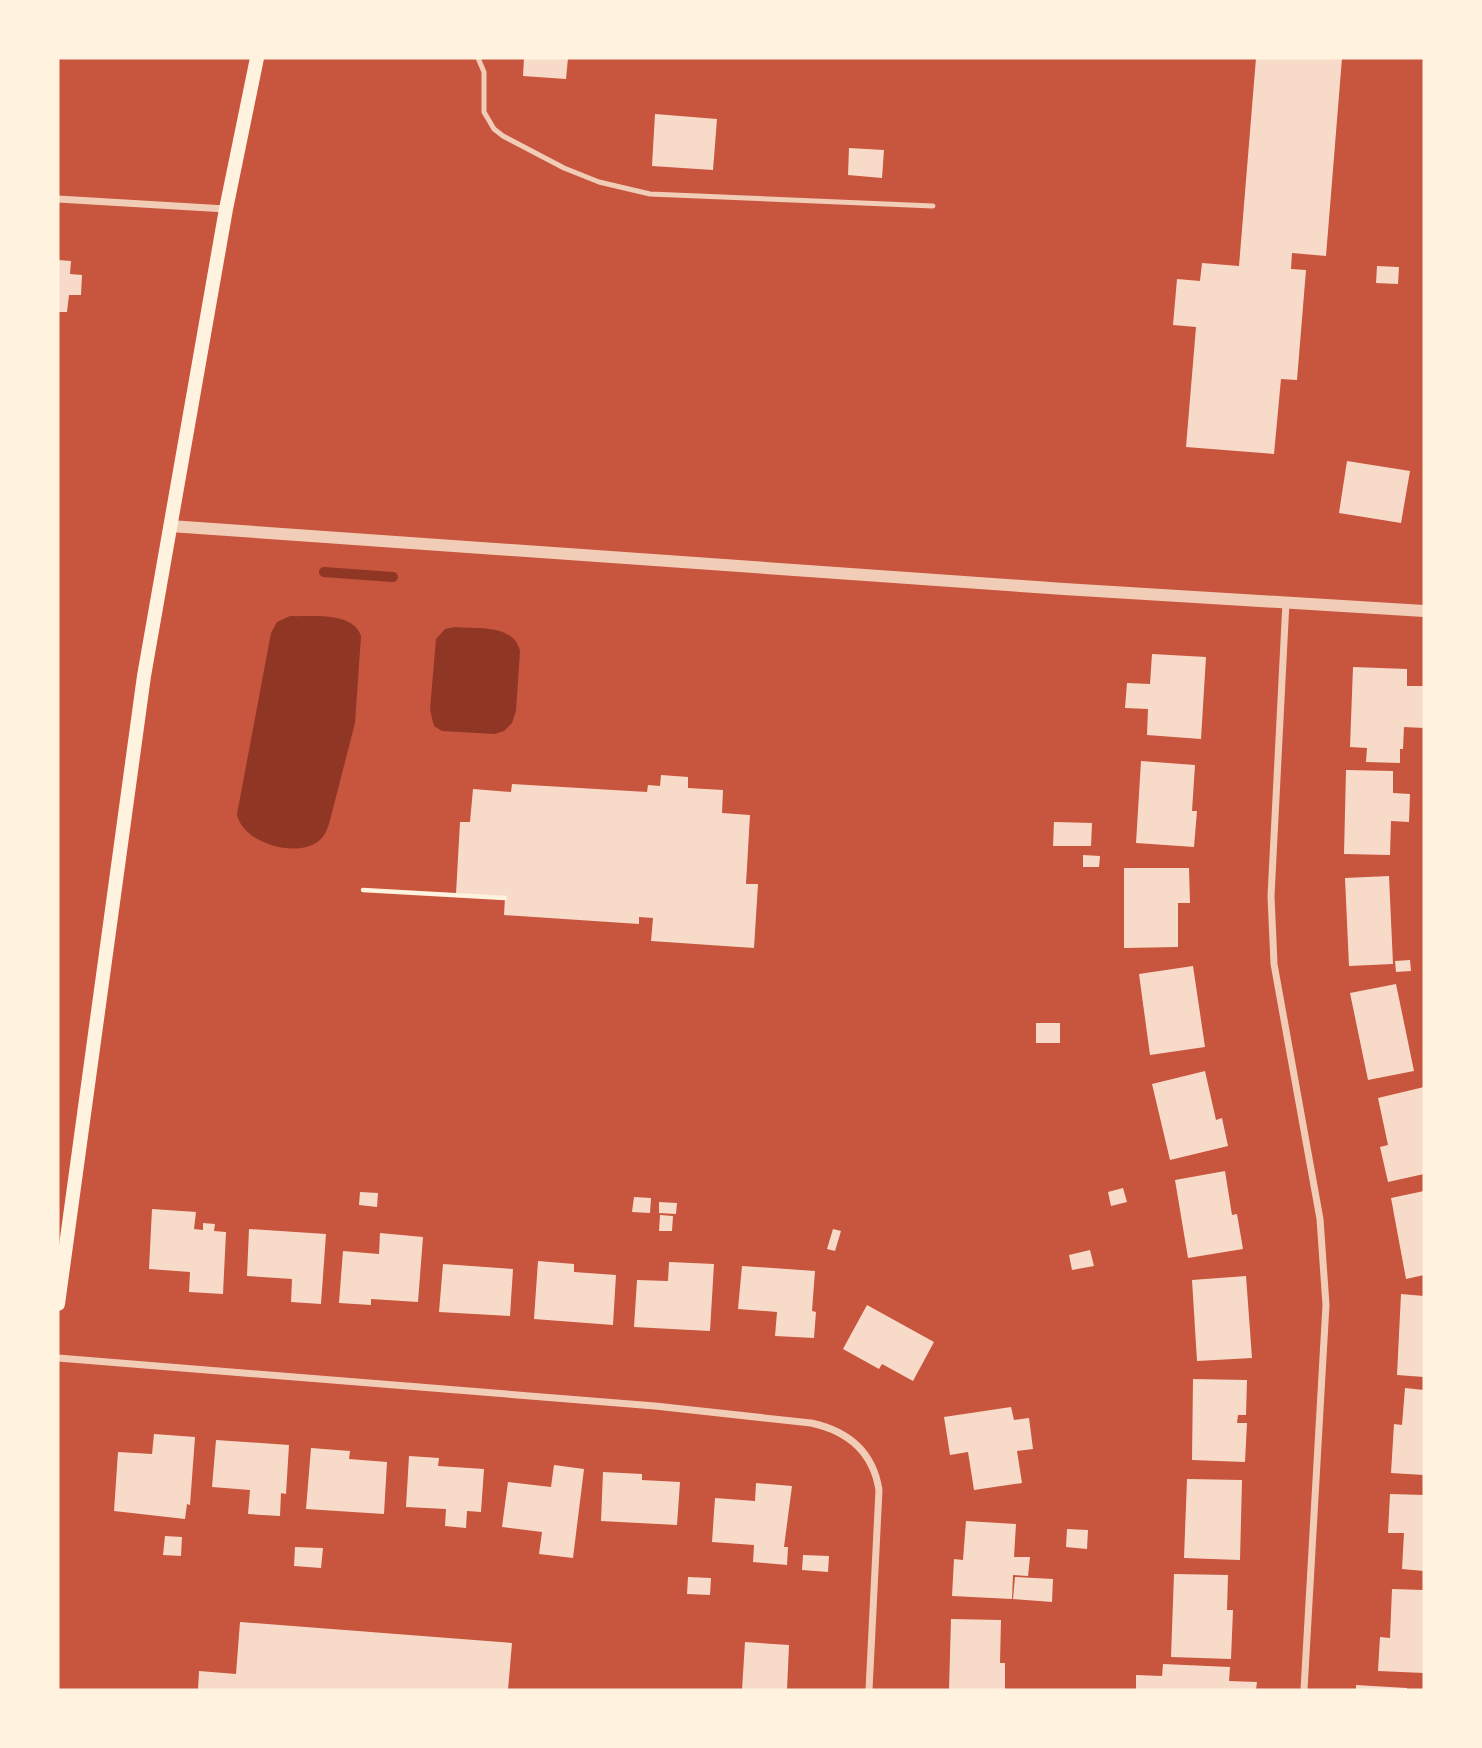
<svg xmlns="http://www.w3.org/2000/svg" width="1482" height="1748" font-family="'Roboto Serif',serif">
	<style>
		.water { fill: #8f3625 }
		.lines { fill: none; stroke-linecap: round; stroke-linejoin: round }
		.stream { stroke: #8f3625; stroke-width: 10 }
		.building { fill: #f7dbc8 }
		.path { stroke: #fff3e0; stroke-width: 4.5 }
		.service { stroke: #f1ccb7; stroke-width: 5 }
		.minor { stroke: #f1ccb7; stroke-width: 7 }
		.tertiary { stroke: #f1ccb7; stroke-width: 12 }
		.secondary { stroke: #fff3e0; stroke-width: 14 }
	</style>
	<rect width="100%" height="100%" fill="#c8553d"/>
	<g class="water">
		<path d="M 290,616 C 311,617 353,611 361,636 L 355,723 L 329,824 C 327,829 325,835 321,839 C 300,860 242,844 237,814 L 271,633 L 277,622 Z"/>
		<path d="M 455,627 C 477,629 514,624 520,651 L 516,711 L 512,723 L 504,731 L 495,734 L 442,731 L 434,726 L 430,710 L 436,639 L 445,629 Z"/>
	</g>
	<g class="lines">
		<path class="stream" d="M 324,572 L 393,577"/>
	</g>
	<g class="building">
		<path d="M 524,58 L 568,58 L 566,79 L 523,76 Z"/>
		<path d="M 1256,58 L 1342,58 L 1326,256 L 1292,253 L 1291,269 L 1306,270 L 1297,380 L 1281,379 L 1274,454 L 1186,447 L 1196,327 L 1173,325 L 1177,279 L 1200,281 L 1202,263 L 1239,266 Z"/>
		<path d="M 655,114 L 717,119 L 713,170 L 652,166 Z"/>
		<path d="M 849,148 L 884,150 L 882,178 L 848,175 Z"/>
		<path d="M 58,260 L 71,261 L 70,274 L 82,275 L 81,295 L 69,295 L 67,312 L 58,312 Z"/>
		<path d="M 1377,266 L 1399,267 L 1398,284 L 1376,283 Z"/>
		<path d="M 1347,461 L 1410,471 L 1401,523 L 1339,513 Z"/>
		<path d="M 1152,654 L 1206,657 L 1201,739 L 1147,735 L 1148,709 L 1125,708 L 1127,683 L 1150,684 Z"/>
		<path d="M 1353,667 L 1407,669 L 1407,686 L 1424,686 L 1424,728 L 1404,727 L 1403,749 L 1400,749 L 1400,763 L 1366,762 L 1367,748 L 1350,747 Z"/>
		<path d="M 1141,761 L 1195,765 L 1192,811 L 1197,811 L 1194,847 L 1136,843 Z"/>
		<path d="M 1346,770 L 1393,771 L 1393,793 L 1410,794 L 1409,822 L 1391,821 L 1390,855 L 1344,854 Z"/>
		<path d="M 661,775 L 688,777 L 688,788 L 723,790 L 722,813 L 750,815 L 746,884 L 758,884 L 754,948 L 651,941 L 653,918 L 639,917 L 639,924 L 504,915 L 505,897 L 456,894 L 460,822 L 470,822 L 473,789 L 511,792 L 512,784 L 647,792 L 648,785 L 660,786 Z"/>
		<path d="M 1054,822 L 1092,823 L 1091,846 L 1053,846 Z"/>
		<path d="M 1083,855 L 1100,856 L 1099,867 L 1083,867 Z"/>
		<path d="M 1124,868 L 1189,868 L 1190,903 L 1178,903 L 1178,947 L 1124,948 Z"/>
		<path d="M 1389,876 L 1393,964 L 1349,966 L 1345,878 Z"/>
		<path d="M 1410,960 L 1411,971 L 1396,972 L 1395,961 Z"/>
		<path d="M 1193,966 L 1205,1047 L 1150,1055 L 1139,974 Z"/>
		<path d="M 1396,984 L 1414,1071 L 1368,1080 L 1350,993 Z"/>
		<rect x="1036" y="1023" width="24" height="20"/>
		<path d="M 1205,1071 L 1216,1120 L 1222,1118 L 1228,1146 L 1170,1160 L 1152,1084 Z"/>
		<path d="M 1424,1087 L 1424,1174 L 1388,1182 L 1380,1147 L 1388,1145 L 1378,1098 Z"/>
		<path d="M 1225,1171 L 1232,1215 L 1237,1214 L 1243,1249 L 1188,1258 L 1175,1180 Z"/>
		<path d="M 1123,1188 L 1127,1202 L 1111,1206 L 1108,1192 Z"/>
		<path d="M 1424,1191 L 1424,1275 L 1406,1279 L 1391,1198 Z"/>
		<path d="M 360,1192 L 378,1193 L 377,1207 L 359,1205 Z"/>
		<path d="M 634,1197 L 651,1198 L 650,1213 L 632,1212 Z"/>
		<path d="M 659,1202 L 677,1203 L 676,1214 L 659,1213 Z"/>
		<path d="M 152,1209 L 196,1212 L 194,1229 L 203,1230 L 203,1223 L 215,1224 L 214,1231 L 226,1232 L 223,1294 L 189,1292 L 190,1272 L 149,1269 Z"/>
		<path d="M 660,1215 L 673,1216 L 672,1231 L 659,1231 Z"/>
		<path d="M 249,1229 L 326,1234 L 321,1304 L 291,1302 L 292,1279 L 247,1276 Z"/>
		<path d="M 833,1229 L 841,1231 L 835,1251 L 827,1249 Z"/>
		<path d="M 380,1233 L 423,1237 L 418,1302 L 371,1299 L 371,1305 L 339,1303 L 343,1251 L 379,1254 Z"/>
		<path d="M 1090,1250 L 1094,1266 L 1072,1270 L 1069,1255 Z"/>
		<path d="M 538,1261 L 574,1264 L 574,1272 L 616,1275 L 613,1325 L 534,1319 Z"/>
		<path d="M 669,1262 L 714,1264 L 710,1331 L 634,1327 L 637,1280 L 668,1281 Z"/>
		<path d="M 443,1264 L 513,1269 L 510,1316 L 439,1312 Z"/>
		<path d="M 742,1266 L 815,1271 L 812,1311 L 816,1312 L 814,1338 L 775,1336 L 777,1312 L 738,1309 Z"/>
		<path d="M 1246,1276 L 1252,1358 L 1197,1361 L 1192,1280 Z"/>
		<path d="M 1401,1294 L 1424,1296 L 1424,1377 L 1397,1375 Z"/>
		<path d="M 867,1305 L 934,1342 L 913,1381 L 882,1364 L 879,1369 L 843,1349 Z"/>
		<path d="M 1193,1379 L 1247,1380 L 1246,1415 L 1238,1415 L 1237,1423 L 1247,1423 L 1245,1462 L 1192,1460 Z"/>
		<path d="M 1405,1388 L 1424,1390 L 1424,1475 L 1391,1473 L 1394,1424 L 1402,1425 Z"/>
		<path d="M 1011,1407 L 1014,1420 L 1029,1418 L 1033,1449 L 1017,1451 L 1022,1483 L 974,1490 L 968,1452 L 950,1455 L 944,1417 Z"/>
		<path d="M 154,1434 L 195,1437 L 190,1505 L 187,1504 L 185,1519 L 114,1511 L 118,1452 L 152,1454 Z"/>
		<path d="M 216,1440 L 289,1445 L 286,1494 L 281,1493 L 280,1516 L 248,1514 L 250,1490 L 212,1487 Z"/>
		<path d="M 311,1448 L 350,1451 L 349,1459 L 387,1462 L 384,1514 L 306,1509 Z"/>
		<path d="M 409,1456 L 439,1458 L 438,1466 L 484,1469 L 481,1512 L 467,1511 L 466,1528 L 445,1526 L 446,1509 L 406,1507 Z"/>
		<path d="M 554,1465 L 584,1469 L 573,1558 L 539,1554 L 542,1532 L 502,1527 L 508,1482 L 551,1487 Z"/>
		<path d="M 603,1472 L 642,1474 L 642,1480 L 680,1482 L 677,1525 L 601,1521 Z"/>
		<path d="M 1187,1479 L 1242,1480 L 1240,1560 L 1184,1558 Z"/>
		<path d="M 756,1483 L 792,1486 L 784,1547 L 788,1547 L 787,1565 L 753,1562 L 754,1545 L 712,1542 L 715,1498 L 755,1501 Z"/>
		<path d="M 1390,1494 L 1424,1495 L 1424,1571 L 1402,1569 L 1404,1533 L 1388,1533 Z"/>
		<path d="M 966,1521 L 1016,1524 L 1014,1557 L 1030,1557 L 1028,1576 L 1013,1575 L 1012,1599 L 952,1596 L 954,1559 L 963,1560 Z"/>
		<path d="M 1067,1529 L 1088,1530 L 1087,1549 L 1066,1547 Z"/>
		<path d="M 165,1536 L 182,1537 L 181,1556 L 163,1555 Z"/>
		<path d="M 295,1547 L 323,1548 L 321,1568 L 294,1566 Z"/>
		<path d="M 803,1555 L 829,1556 L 828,1572 L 802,1570 Z"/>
		<path d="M 1174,1574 L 1228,1575 L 1227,1610 L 1233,1610 L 1231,1659 L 1171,1657 Z"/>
		<path d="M 688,1577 L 711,1578 L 710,1595 L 687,1594 Z"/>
		<path d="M 1015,1577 L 1053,1579 L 1052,1602 L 1013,1599 Z"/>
		<path d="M 1392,1589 L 1424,1590 L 1424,1673 L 1378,1671 L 1380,1637 L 1390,1638 Z"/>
		<path d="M 951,1619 L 1001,1620 L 1000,1663 L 1005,1663 L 1005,1690 L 949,1690 Z"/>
		<path d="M 240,1622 L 512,1643 L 508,1690 L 198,1690 L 199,1671 L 236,1674 Z"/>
		<path d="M 745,1642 L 789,1645 L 787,1690 L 742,1690 Z"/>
		<path d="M 1163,1664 L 1230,1667 L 1229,1681 L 1257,1682 L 1256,1690 L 1136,1690 L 1136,1675 L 1162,1676 Z"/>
		<path d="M 1356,1685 L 1407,1688 L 1407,1690 L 1356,1690 Z"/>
	</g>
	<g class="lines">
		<path class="path" d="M 363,890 L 505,898"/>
		<path class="service" d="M 478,58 L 484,72 L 484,112 L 494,129 L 503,136 L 564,168 L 599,182 L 650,194 L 933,206"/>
		<g class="minor">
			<path d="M 58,199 L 226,209"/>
			<path d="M 1286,602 L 1271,896 L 1274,964 L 1320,1219 L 1326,1305 L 1304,1690"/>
			<path d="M 58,1358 L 655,1406 L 811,1423 C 848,1431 873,1452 879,1490 L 869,1690"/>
		</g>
		<path class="tertiary" d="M 170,526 L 1064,589 L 1424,611"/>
		<path class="secondary" d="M 58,1304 L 144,676 L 226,209 L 257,58"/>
	</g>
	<rect width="1482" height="1748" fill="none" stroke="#fff3e0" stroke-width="119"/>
</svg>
